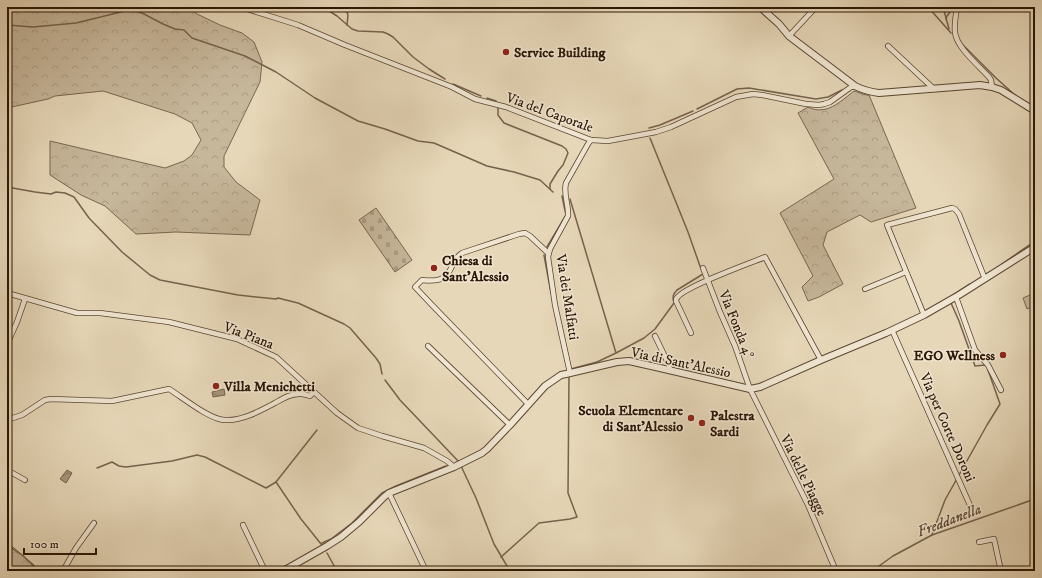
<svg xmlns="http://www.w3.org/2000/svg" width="1042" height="578" font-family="'IM FELL DW Pica',serif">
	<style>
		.grass { fill: #c6b69a; stroke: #796650 }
		.forest { fill: url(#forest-crowns); stroke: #796650 }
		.cemetery { fill: url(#cemetery-stones); stroke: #796650 }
		.water { fill: url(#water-waves); stroke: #76624c }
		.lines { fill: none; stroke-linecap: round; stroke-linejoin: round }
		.stream { stroke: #76624c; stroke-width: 1.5 }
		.minor-casing { stroke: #5a4632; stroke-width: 6 }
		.tertiary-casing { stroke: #5a4632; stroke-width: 8 }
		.minor { stroke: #efe5d1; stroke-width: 4.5 }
		.tertiary { stroke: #efe5d1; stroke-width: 6 }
		.poi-dot { fill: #8f2418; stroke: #efe5d1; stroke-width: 1.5 }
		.labels { text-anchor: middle; stroke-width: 3; stroke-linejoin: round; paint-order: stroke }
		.poi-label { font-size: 14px; font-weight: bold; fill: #2c1605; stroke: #efe5d1; text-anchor: start }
		.street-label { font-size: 14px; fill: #2c1605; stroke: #efe5d1 }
		.water-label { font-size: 15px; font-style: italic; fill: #5d4934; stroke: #efe5d1 }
	</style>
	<defs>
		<pattern id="forest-crowns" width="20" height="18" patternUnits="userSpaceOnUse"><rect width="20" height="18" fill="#c6b69a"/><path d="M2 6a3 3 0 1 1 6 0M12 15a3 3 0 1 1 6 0" fill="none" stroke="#aa9c83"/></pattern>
		<pattern id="cemetery-stones" width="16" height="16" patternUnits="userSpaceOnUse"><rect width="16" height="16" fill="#c6b69a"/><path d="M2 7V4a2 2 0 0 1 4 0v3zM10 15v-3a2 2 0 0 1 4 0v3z" fill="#aa9c83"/></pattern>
		<pattern id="water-waves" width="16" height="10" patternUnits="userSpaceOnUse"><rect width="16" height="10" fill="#a7957b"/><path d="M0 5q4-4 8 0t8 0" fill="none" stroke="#887963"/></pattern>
	</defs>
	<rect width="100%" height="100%" fill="#e6d7b8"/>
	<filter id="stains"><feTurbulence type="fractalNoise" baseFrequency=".005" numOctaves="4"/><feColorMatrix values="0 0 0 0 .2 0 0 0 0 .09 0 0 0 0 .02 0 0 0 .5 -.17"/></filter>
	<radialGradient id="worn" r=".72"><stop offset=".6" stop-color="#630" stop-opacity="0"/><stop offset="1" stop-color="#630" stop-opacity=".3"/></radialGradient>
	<path class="grass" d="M 1030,295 L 1034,306 L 1027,309 L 1023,298 Z"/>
	<g class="forest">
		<path d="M 7,7 L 196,7 L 195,13 L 220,25 L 242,33 L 254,42 L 262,62 L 260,82 L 224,156 L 224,167 L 236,182 L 260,200 L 250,235 L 176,232 L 136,234 L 105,206 L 81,195 L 50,175 L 50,141 L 165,168 L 184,161 L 192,155 L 201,140 L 192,123 L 175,114 L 103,91 L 55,96 L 48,99 L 7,108 Z"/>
		<path d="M 854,91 L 866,95 L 869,95 L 916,208 L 871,222 L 860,215 L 827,232 L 823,245 L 843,284 L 819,297 L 808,301 L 802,287 L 813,276 L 780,213 L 834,179 L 798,113 L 808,107 C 826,116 840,102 854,91 Z"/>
		<path d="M 7,542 L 41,571 L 7,571 Z"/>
	</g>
	<path class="cemetery" d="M 376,208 L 412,260 L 395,272 L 359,220 Z"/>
	<g class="water">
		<path d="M 224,389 L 225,395 L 213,397 L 212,392 Z"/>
		<path d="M 67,470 L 72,473 L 66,483 L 60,479 Z"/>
	</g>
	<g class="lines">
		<g class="stream">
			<path d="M 323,7 L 337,16 L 352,29 L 358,31 L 383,32 L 388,34 L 393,37 L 413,57 L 429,69 L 445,79"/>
			<path d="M 345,7 L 348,15 L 347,25"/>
			<path d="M 928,7 L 951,33"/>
			<path d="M 943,7 L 949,29"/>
			<path d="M 946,19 L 947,16 L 953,8"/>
			<path d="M 7,25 L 33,27 L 76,23 L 129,10 L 134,10 L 144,14 L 163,24 L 175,29 L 184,30 L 192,38 L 245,56 L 276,72 L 315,98 L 358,121 L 385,129 L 418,141 L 434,143 L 487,166 L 514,172 L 540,180 L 553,192"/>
			<path d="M 961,43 L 996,78 L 1016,96"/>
			<path d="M 453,84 L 481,96"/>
			<path d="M 487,98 L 496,101 L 497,103"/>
			<path d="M 498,107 L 498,115 L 504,123 L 562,146 L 566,149 L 568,153 L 563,165 L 558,171 L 550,184 L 550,189"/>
			<path d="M 697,109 L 737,89 L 749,88 L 816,99 L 828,97 L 842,90"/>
			<path d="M 649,128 L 660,125 L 693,111"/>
			<path d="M 650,138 L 688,232 L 701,269"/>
			<path d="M 7,187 L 35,192 L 51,194 L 56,192 L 65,193 L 74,197 L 89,218 L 122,252 L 150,275 L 160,280 L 238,295 L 276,299 L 278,298 L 298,303 L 344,324 L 350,328 L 376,358 L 380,364 L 382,374"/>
			<path d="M 570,199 L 616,353"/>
			<path d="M 547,247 L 566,215 L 562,196"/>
			<path d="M 544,255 L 551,293"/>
			<path d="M 1002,264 L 1035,241"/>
			<path d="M 953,295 L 970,284"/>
			<path d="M 951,303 L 959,321 L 975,366 L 985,365 L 986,366"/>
			<path d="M 571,369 L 597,362 L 616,353 L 644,338 L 655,329 L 674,303 C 672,297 673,294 677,290 L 703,274"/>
			<path d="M 385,380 L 400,400 L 459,462"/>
			<path d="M 461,466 L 476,498 L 494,544 L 510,571"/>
			<path d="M 97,468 L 112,462 L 119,466 L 126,467 L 172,461 L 197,455 L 205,457 L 266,488 L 276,482 L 317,430"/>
			<path d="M 276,482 L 301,519 L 321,544 L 322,544"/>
			<path d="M 932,535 L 945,500 L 987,425 L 1000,404 L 988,370"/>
			<path d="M 322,543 L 331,539 L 352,523 L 382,493 L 396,486 L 446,466"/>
			<path d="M 7,545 L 22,555 L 39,571"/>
			<path d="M 327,553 L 337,571"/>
			<path d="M 501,557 L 539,523 L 570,519 L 577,517 L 568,493 L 569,376"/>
			<path d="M 876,571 L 879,566 L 893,556 L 932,535 L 1035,499"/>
		</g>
		<defs>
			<g id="minor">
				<path d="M 241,7 L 298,25 L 345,45 L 452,87 L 475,99 L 506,107 L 591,140 L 608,141 L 656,132 L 671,127 L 736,97 L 753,94 L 762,95 L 806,104 L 819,105 L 824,104 L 830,102 L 851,87 L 855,86"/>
				<path d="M 957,7 C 956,15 954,24 955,32 C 956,47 979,66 989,77 L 991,80 L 992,87"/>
				<path d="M 789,36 L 816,7"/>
				<path d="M 888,46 L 934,89"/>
				<path d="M 703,268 L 720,312 L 735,346 L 750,389 L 808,505 L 836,571"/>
				<path d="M 865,289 L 906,272"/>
				<path d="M 7,293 L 77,313 L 100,313 L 169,322 L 237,339 L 276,357 L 337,413 L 358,428 L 382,436 L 424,448 L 447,461 L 454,467"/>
				<path d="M 956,297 L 975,350 L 988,365 L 1001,390"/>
				<path d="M 924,315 L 887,225 L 952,208 L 955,209 L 959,214 L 985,279"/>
				<path d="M 892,330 L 973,512"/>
				<path d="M 691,333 L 676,301 C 676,300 676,298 677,298 C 683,287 751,263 765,257 L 821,360"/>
				<path d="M 655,336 L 669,365 L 670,370"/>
				<path d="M 7,344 L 17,322 L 25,299"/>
				<path d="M 428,346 L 510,425"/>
				<path d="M 570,373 L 555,305 L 548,257 L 550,249 L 568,216 C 569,205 563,194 566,183 L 588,144 L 591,140"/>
				<path d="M 528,404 L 432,305 L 415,287 L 422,280 C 431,281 443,282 449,272 C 454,264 453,259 462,253 L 519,234 L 525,233 L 530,236 L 548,253"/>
				<path d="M 7,420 L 22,415 L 45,400 L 51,399 L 112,401 L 169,389 C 182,397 210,420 225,420 C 242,421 260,411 275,403 C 282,399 291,393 301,394 C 304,394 307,395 310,396 L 314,392"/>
				<path d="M 7,470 L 25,480"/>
				<path d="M 389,493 L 426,571"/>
				<path d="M 243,525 L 265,571"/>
				<path d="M 979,542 L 994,539 L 1001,571"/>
				<path d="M 63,571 L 76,548 L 94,523"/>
			</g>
			<g id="tertiary">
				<path d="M 760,7 L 779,24 L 789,36 L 855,86 C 863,90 870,92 879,93 L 980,85 L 992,87 L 1001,90 L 1035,111"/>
				<path d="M 283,571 L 327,546 L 341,537 L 359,522 L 384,497 L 389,493 L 454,467 L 482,453 L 487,449 L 510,425 L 545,386 L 561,375 L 566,374 L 617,362 L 629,361 L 660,368 L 750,389 L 760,387 L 821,360 L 886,333 L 924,315 L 959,295 L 1035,247"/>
			</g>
		</defs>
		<use href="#minor" class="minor-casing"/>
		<use href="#tertiary" class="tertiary-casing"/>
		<use href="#minor" class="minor"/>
		<use href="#tertiary" class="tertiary"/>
	</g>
	<g class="poi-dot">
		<circle cx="506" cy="52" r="4"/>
		<circle cx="434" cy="268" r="4"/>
		<circle cx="1003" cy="355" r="4"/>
		<circle cx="216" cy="386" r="4"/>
		<circle cx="691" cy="418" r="4"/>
		<circle cx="702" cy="423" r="4"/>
	</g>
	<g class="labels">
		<g class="poi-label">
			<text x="514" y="57">Service Building</text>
			<text x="442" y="265">Chiesa di<tspan x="442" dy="16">Sant'Alessio</tspan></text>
			<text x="995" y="360" text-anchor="end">EGO Wellness</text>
			<text x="224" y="391">Villa Menichetti</text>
			<text x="683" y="415" text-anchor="end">Scuola Elementare<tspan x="683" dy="16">di Sant'Alessio</tspan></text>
			<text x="710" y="420">Palestra<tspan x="710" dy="16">Sardi</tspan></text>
		</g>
		<g class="street-label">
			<text transform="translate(550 112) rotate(20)" y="5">Via del Caporale</text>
			<text transform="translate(568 297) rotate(81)" y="5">Via dei Malfatti</text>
			<text transform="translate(737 324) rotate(68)" y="5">Via Fonda 4°</text>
			<text transform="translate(249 335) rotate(21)" y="5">Via Piana</text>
			<text transform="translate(681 362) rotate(12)" y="5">Via di Sant'Alessio</text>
			<text transform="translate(948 427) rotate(66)" y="5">Via per Corte Doroni</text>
			<text transform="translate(804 475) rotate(64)" y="5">Via delle Piagge</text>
		</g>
		<g class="water-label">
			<text transform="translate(949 520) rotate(-21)" y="5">Freddanella</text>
		</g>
	</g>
	<rect width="1042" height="578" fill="none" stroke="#e6d7b8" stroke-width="24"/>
	<rect x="8" y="8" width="1026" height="562" fill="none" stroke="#2c1605" stroke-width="2"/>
	<rect x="12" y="12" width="1018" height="554" fill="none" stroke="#2c1605"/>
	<path d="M24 548v6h72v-6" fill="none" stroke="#2c1605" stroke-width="2"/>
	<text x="30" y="548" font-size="12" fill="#2c1605" stroke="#efe5d1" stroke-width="3" paint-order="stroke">100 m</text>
	<rect width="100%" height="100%" filter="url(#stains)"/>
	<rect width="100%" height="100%" fill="url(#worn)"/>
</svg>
